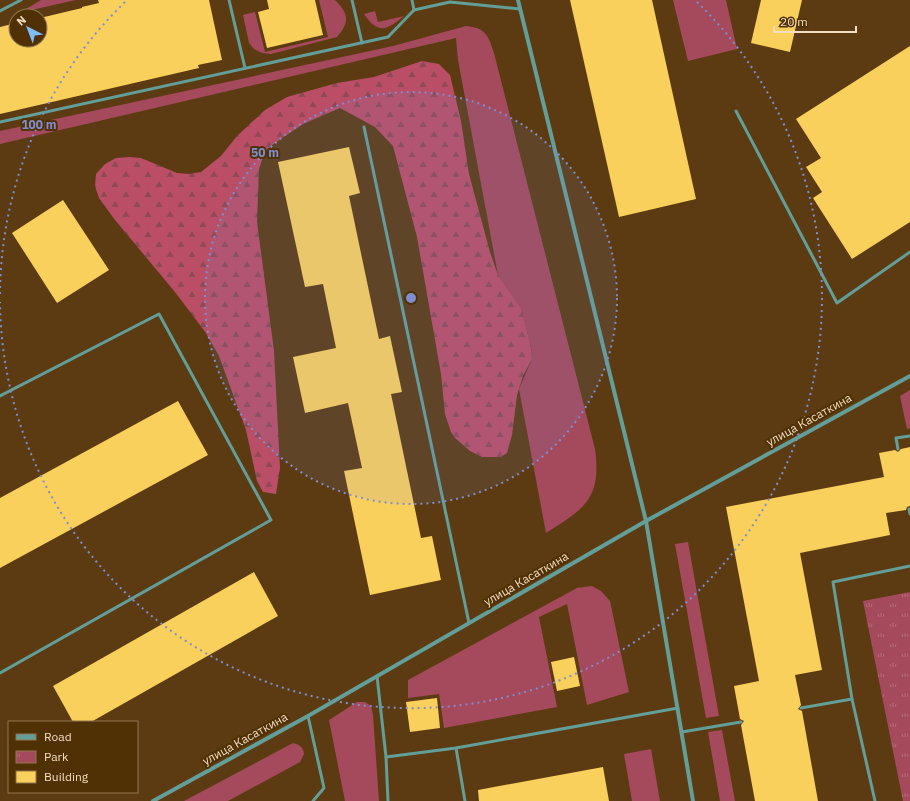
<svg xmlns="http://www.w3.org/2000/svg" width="910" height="801" font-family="'IBM Plex Sans',sans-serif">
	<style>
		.green { fill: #a5495d }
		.forest { fill: url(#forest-firs) }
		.park { fill: url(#park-tufts) }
		.building { fill: #fad05d }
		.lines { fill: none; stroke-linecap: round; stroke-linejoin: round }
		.lane { stroke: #639e99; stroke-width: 3 }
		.street { stroke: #639e99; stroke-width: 4 }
		.ring { fill: none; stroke: #7e8ece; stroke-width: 2; stroke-dasharray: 2 4 }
		.labels { text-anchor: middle; stroke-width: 4; stroke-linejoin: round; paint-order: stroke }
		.street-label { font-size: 12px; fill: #f5ddc2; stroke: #503105 }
		.centre { fill: #7e8ece; stroke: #503105; stroke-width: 2 }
		.ring-label { font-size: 12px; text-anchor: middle; font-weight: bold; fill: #7e8ece; stroke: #503105; stroke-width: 4; stroke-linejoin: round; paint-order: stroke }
	</style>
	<defs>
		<pattern id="forest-firs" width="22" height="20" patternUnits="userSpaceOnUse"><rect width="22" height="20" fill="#b94e66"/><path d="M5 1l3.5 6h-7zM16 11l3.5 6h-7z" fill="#8d4954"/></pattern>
		<pattern id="park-tufts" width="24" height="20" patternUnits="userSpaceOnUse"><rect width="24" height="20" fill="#a5495d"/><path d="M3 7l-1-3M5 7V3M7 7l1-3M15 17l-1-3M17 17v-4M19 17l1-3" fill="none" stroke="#b66b7a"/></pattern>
	</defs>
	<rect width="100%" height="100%" fill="#5c3b12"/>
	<g class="green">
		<path d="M 41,0 L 76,0 L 27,11 L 26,9 Z"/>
		<path d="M 319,0 L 335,0 C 349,14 350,22 337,37 L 271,54 L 262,53 L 254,49 L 249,43 L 243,15 L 255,12 L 265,52 L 328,37 Z"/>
		<path d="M 673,0 L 726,0 L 737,49 L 688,61 Z"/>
		<path d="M 375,11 L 378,22 L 404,16 C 387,30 378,35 364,14 Z"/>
		<path d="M 466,26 C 486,28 488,35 494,53 L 595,449 C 602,499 584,509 546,533 L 519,389 L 532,359 L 531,346 L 521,308 L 498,275 L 458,60 L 456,38 L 0,144 L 0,131 L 393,46 Z"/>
		<path d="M 910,390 L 910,428 L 907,429 L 900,396 Z"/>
		<path d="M 688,542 L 719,716 L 706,718 L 675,544 Z"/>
		<path d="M 592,586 L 601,591 L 610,601 L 629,692 L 587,705 L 567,604 L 539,617 L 557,707 L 444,728 L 439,694 L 408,698 L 408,680 L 577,588 Z"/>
		<path d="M 357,702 L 365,702 L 371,706 L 373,715 L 379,801 L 345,801 L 329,720 Z"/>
		<path d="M 722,730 L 735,801 L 720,801 L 708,732 Z"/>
		<path d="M 293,743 C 300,745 303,747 304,754 L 300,762 L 228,801 L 184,801 Z"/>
		<path d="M 651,749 L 660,801 L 632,801 L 624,754 Z"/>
	</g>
	<path class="forest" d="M 422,61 L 439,64 L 450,75 L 461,121 L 469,174 L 490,252 L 498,275 L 521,308 L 531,346 L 532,359 L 523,376 L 517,395 L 512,435 L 507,453 L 501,457 L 482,457 L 470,451 L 455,438 L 451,432 L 445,414 L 441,374 L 417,237 L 393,146 L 375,127 L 340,108 L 303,124 L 282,138 L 271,146 L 263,157 L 259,169 L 257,222 L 274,351 L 280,468 L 276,494 L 263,492 L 257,481 L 246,430 L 219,356 L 206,333 L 175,292 L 115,220 L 99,198 L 95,186 L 96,174 L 105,164 L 116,158 L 129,157 L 141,158 L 177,173 L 189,174 L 201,172 L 221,156 L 237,136 L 265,110 L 287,97 L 337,83 L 374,77 Z"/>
	<path class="park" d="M 910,592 L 910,801 L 903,801 L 863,601 Z"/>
	<g class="building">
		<path d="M 98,0 L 209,0 L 222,60 L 198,65 L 199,68 L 0,114 L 0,27 L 16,23 L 16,40 L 40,40 L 40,18 L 82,8 L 82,7 L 99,3 Z"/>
		<path d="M 267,0 L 315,0 L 323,35 L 267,48 L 258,12 L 269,9 Z"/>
		<path d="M 570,0 L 652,0 L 696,199 L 619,217 Z"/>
		<path d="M 761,0 L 802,0 L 790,52 L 751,43 Z"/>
		<path d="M 910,46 L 910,222 L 852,259 L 813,198 L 822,192 L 806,167 L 821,158 L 796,119 Z"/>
		<path d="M 349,147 L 360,193 L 349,196 L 379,339 L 390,336 L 402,392 L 391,394 L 421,538 L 432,536 L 441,580 L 370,595 L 344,471 L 362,468 L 348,403 L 305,413 L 293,357 L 336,348 L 323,284 L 305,287 L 278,162 Z"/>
		<path d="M 63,200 L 109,270 L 57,303 L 12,233 Z"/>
		<path d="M 178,401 L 208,455 L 0,568 L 0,498 Z"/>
		<path d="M 910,447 L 910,506 L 907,507 L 906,510 L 886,513 L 890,535 L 800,553 L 822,670 L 795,675 L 801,705 L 798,709 L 802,711 L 818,801 L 755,801 L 741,725 L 744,721 L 740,719 L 734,686 L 759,681 L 726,507 L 884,477 L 879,453 L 895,450 L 898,452 L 901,449 Z"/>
		<path d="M 254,572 L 278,616 L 91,722 L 73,722 L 53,686 Z"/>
		<path d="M 574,657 L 580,686 L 557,691 L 551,662 Z"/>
		<path d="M 437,698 L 440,728 L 410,732 L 406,702 Z"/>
		<path d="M 603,767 L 609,801 L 479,801 L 478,790 Z"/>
	</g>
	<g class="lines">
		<g class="lane">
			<path d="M 229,0 L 245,68"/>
			<path d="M 352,0 L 362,43"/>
			<path d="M 412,0 L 414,10"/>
			<path d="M 0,11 L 21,0"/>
			<path d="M 736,111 L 837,303 L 910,252"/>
			<path d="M 0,122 L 388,37 L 414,10 L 450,2 L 520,9"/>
			<path d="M 364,127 L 469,623"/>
			<path d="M 0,396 L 159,314 L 271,520 L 0,673"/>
			<path d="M 898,449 L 896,438 L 910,436"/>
			<path d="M 909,509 L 910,514"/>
			<path d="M 377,676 L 386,757 L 388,801"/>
			<path d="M 801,708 L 852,699"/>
			<path d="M 308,716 L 324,788 L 313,801"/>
			<path d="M 682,732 L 741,722"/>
			<path d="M 456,748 L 465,801"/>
			<path d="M 386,757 L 456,748 L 678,708"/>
			<path d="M 875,801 L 852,699 L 833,582 L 910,566"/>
		</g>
		<g class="street">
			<path d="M 518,0 L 646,521 L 693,801"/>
			<path d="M 153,801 L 308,716 L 646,521 L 910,376"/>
		</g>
	</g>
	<circle cx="411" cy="298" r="206" fill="#7e8ece" fill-opacity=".12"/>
	<g class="ring">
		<circle cx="411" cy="298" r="206"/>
		<path d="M0 294A411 411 0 0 1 125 2M697 2A411 411 0 1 1 0 302"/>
	</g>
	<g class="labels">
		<g class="street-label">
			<text transform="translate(809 420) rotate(-29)" y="4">улица Касаткина</text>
			<text transform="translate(526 579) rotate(-30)" y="4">улица Касаткина</text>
			<text transform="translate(245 739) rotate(-29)" y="4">улица Касаткина</text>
		</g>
	</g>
	<circle cx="411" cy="298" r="6" class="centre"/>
	<g class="ring-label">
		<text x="39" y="129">100 m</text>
		<text x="265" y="157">50 m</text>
	</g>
	<rect x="8" y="721" width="130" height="72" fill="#503105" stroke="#927651"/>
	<rect x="16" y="734" width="20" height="6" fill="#639e99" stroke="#927651"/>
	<text x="44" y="741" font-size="12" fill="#f5ddc2">Road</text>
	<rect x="16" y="751" width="20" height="12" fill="url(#park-tufts)" stroke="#927651"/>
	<text x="44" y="761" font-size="12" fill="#f5ddc2">Park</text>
	<rect x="16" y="771" width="20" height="12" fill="#fad05d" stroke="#927651"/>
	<text x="44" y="781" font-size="12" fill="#f5ddc2">Building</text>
	<g transform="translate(28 28) rotate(318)"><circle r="19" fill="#503105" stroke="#927651"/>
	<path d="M0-3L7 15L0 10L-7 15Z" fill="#7fbdfa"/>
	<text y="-6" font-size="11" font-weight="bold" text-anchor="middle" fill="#f5ddc2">N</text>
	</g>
	<path d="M774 26v6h82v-6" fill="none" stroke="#f5ddc2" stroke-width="2"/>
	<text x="780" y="26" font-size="12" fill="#f5ddc2" stroke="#503105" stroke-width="3" paint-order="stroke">20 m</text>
</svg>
